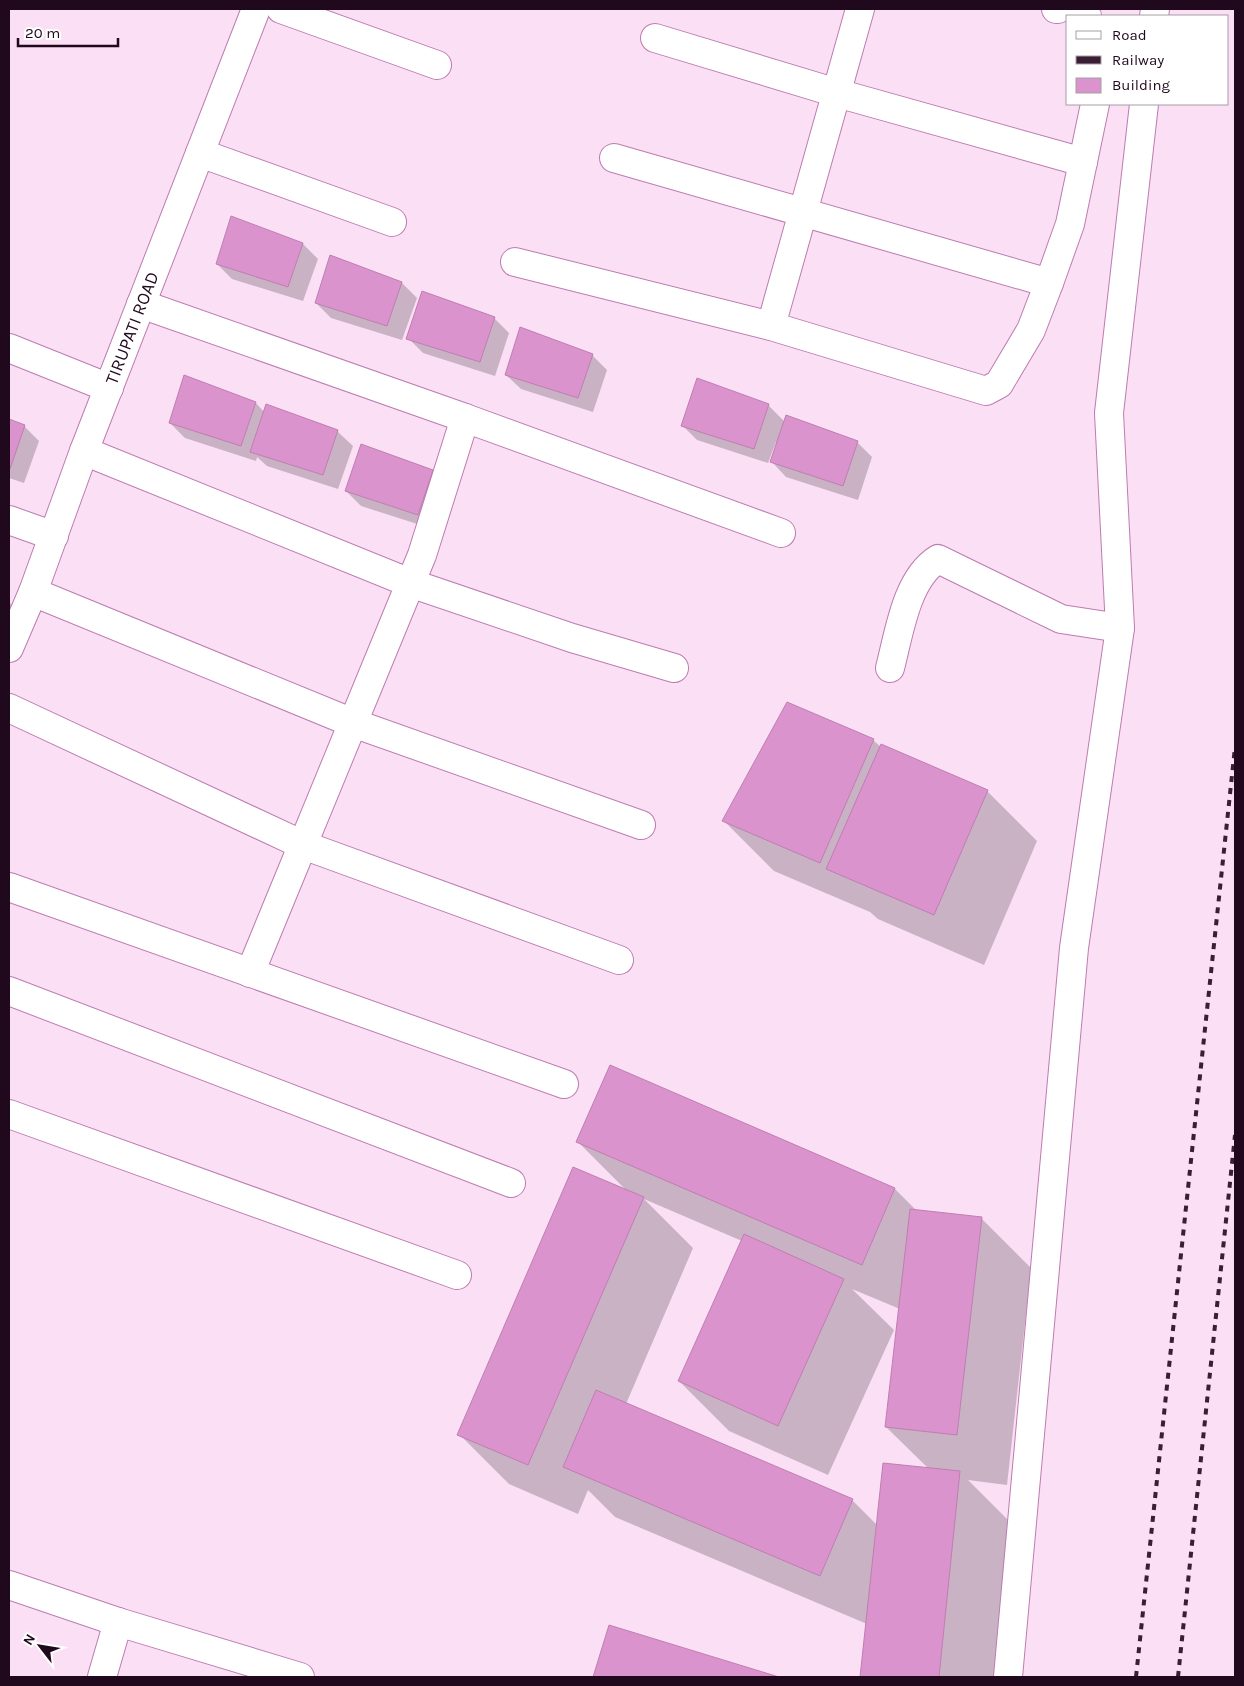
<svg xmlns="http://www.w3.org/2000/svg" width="1244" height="1686" font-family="Karla,sans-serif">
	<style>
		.shadow { fill: #0003; fill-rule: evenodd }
		.building { fill: #da93cc; stroke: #bf7eb2 }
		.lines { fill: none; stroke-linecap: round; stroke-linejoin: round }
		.street-casing { stroke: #bd7cb0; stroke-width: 30 }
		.secondary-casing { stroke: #bd7cb0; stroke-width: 30 }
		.street { stroke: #fff; stroke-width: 28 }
		.secondary { stroke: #fff; stroke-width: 28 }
		.rail { stroke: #381f34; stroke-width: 4; stroke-dasharray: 6 6; stroke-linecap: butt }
		.labels { text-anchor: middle; stroke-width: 4; stroke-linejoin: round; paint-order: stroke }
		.street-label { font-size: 18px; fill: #21091d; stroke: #fff }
	</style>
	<rect width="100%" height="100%" fill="#fbdff5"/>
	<g class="shadow">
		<path d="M 232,218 L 303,244 L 318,259 L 303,301 L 232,279 L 217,264 Z"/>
		<path d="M 331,256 L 402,283 L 417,298 L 402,340 L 331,318 L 316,303 Z"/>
		<path d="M 494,318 L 509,333 L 495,376 L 423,353 L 408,338 Z"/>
		<path d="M 592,355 L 607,370 L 593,412 L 521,389 L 506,375 Z"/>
		<path d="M 185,377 L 256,403 L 264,412 L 267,405 L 338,432 L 353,446 L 338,489 L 267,466 L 257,457 L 256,461 L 185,438 L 170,423 Z"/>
		<path d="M 768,405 L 785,422 L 857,442 L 872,457 L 858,500 L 786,477 L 772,462 L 778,443 L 776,442 L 768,463 L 697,440 L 682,425 Z"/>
		<path d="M 9,420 L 24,426 L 39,441 L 24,483 L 9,478 Z"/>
		<path d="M 432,472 L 447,486 L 433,529 L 361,506 L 346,491 Z"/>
		<path d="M 9,602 L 13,606 L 9,618 Z"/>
		<path d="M 873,740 L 881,747 L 987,791 L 1037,841 L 984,965 L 878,919 L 870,912 L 774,871 L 724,821 Z"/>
		<path d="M 578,1142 L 895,1189 L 917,1211 L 981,1218 L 1031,1268 L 1007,1485 L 968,1480 L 1010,1522 L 994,1677 L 861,1677 L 867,1624 L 615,1517 L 588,1490 L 578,1514 L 509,1484 L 459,1434 L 627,1191 ZM 644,1199 L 742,1241 L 679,1381 L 729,1431 L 828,1475 L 894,1330 L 852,1289 L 900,1309 L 886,1427 L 929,1469 L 877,1525 L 852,1500 L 626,1404 L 693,1248 Z"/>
		<path d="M 610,1626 L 774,1677 L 595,1677 Z"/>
	</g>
	<g class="building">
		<path d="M 231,216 L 303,243 L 288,287 L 216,264 Z"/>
		<path d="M 330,255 L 402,282 L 387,326 L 315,303 Z"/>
		<path d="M 422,291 L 495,317 L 480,362 L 406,339 Z"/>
		<path d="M 520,327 L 593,354 L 578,398 L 505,375 Z"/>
		<path d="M 184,375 L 256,402 L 241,446 L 169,423 Z"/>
		<path d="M 697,378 L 769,404 L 754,449 L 681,426 Z"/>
		<path d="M 266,404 L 338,430 L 323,475 L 250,452 Z"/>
		<path d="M 786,415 L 858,441 L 843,486 L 770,462 Z"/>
		<path d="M 9,419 L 25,425 L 10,469 L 9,469 Z"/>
		<path d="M 361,444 L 433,470 L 418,515 L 345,491 Z"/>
		<path d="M 787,702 L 874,739 L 820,863 L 722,821 Z"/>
		<path d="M 881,744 L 988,790 L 934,915 L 826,869 Z"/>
		<path d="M 610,1065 L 895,1188 L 862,1265 L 576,1142 Z"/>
		<path d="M 573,1167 L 644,1197 L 528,1465 L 457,1435 Z"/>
		<path d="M 910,1209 L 982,1217 L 957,1435 L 885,1427 Z"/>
		<path d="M 744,1234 L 844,1279 L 778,1426 L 678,1381 Z"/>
		<path d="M 596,1390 L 853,1499 L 820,1576 L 563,1467 Z"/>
		<path d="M 883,1463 L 960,1471 L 939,1677 L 860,1677 Z"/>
		<path d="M 609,1625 L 779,1677 L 593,1677 Z"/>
	</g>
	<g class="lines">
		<defs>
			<g id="street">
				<path d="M 281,9 L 437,65"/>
				<path d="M 860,9 L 771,326 L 986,391 L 999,384 L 1031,330 L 1049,283 L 1070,224 L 1095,104"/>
				<path d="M 1056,9 L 1058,9"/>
				<path d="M 1082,9 L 1087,16"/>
				<path d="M 655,38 L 837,93 L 1083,162"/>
				<path d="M 200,153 L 392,222"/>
				<path d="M 614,158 L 1049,283"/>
				<path d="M 515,262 L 771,326"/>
				<path d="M 141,304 L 465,418 L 422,555 L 250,973"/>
				<path d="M 9,348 L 109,388"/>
				<path d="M 465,418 L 781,533"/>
				<path d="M 84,451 L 410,583 L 572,638 L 674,668"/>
				<path d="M 9,520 L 54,536"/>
				<path d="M 33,592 L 353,723 L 641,825"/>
				<path d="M 890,668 C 899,634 906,579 938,559 L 1061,619 L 1120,628"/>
				<path d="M 9,708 L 303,845 L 619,960"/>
				<path d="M 9,887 L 564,1084"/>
				<path d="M 9,991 L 511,1183"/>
				<path d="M 9,1114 L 457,1275"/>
				<path d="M 9,1585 L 118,1622 L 300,1677"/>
				<path d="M 102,1677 L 118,1622"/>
			</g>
			<g id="secondary">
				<path d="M 1154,16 L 1155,9"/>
				<path d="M 9,648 L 33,592 L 84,451 L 256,9"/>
				<path d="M 1008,1677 L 1074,948 L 1120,628 L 1109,413 L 1144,104"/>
			</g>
		</defs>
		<use href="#street" class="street-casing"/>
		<use href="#secondary" class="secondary-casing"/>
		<use href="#street" class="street"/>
		<use href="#secondary" class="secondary"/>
		<g class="rail">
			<path d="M 1136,1677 L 1235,747"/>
			<path d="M 1178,1677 L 1235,1135"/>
		</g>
	</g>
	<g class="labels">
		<g class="street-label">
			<text transform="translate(132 328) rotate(-69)" y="6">TIRUPATI ROAD</text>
		</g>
	</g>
	<rect width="1244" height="1686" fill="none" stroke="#21091d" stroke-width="20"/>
	<rect x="1066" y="15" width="162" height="90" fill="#ffffff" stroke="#a69da5"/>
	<rect x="1076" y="31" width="25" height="8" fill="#ffffff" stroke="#a69da5"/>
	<text x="1112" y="40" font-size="15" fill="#21091d">Road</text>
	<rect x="1076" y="56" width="25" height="8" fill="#381f34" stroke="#a69da5"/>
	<text x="1112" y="65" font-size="15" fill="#21091d">Railway</text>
	<rect x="1076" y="78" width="25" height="15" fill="#da93cc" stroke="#a69da5"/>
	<text x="1112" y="90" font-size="15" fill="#21091d">Building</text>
	<g transform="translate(40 1646) rotate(301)" stroke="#ffffff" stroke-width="4" paint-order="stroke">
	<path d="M0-4L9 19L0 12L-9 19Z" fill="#21091d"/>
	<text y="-8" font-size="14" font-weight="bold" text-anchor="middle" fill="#21091d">N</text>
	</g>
	<path d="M18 38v8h100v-8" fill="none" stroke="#21091d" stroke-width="2.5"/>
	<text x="25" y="38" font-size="15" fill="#21091d" stroke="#ffffff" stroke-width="4" paint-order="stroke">20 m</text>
</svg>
